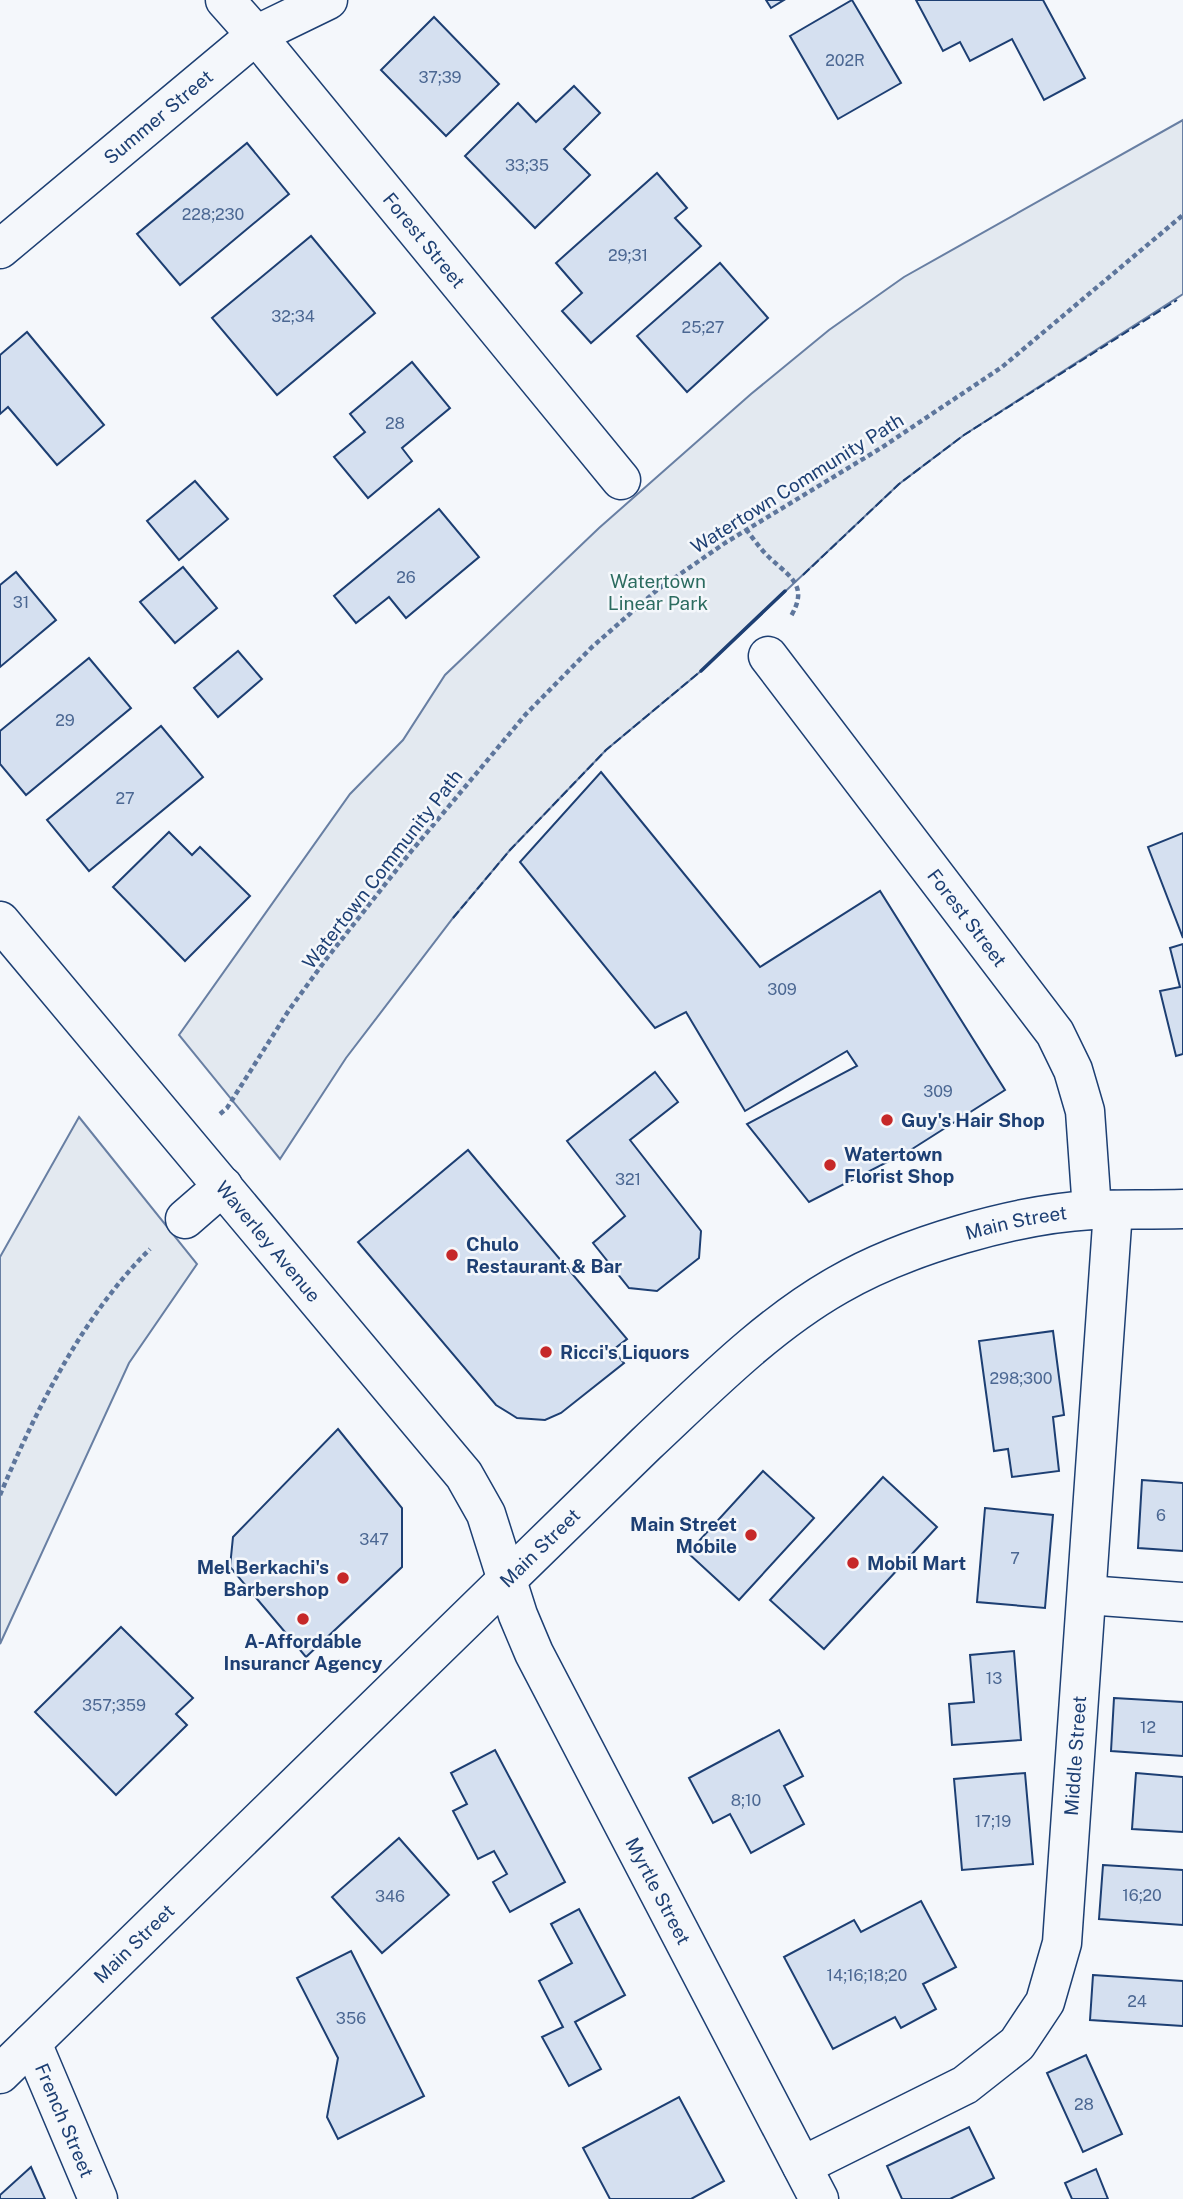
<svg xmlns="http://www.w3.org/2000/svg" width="1183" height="2199" font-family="'Public Sans',sans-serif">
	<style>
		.green { fill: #e3e9f0; stroke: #687fa3; stroke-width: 2 }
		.building { fill: #d5e0f0; stroke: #1d3f73; stroke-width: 2 }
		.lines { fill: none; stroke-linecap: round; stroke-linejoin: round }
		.minor-casing { stroke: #1d3f73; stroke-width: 41 }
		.major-casing { stroke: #1d3f73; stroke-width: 41 }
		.path { stroke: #5e769c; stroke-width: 4.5; stroke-dasharray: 5 3.5; stroke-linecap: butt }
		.minor { stroke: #f4f7fb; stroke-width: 38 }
		.major { stroke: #f4f7fb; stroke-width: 38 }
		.fence { stroke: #1d3f73; stroke-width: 2; stroke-dasharray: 9 3.5; stroke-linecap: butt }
		.wall { stroke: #1d3f73; stroke-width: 3.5 }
		.poi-dot { fill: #c62828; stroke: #f4f7fb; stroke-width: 2.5 }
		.labels { text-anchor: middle; stroke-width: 5; stroke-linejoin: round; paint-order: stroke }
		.number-label { font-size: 16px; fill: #4b6792 }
		.street-label { font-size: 19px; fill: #1d3f73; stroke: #f4f7fb }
		.park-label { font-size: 19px; fill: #2c6c60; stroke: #f4f7fb }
		.poi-label { font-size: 19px; font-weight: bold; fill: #1d3f73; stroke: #f4f7fb; text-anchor: start }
	</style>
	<rect width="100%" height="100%" fill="#f4f7fb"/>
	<g class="green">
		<path d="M 1183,120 L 1183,294 L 964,435 L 899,484 L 701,671 L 606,750 L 510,850 L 453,918 L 346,1058 L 280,1159 L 179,1035 L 350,794 L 403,740 L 445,675 L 599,528 L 751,394 L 829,330 L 904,277 Z"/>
		<path d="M 79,1117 L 197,1264 L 129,1363 L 0,1644 L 0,1257 Z"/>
	</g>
	<g class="building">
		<path d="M 766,0 L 784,0 L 771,8 Z"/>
		<path d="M 852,0 L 901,83 L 838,119 L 790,36 Z"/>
		<path d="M 916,0 L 1043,0 L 1085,78 L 1044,100 L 1012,39 L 970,61 L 960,42 L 943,51 Z"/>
		<path d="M 434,17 L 499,84 L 446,136 L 381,70 Z"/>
		<path d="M 574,86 L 600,113 L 564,149 L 590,175 L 535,228 L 465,156 L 518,103 L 536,122 Z"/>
		<path d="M 247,143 L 289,194 L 180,285 L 137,234 Z"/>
		<path d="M 657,173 L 687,208 L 675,218 L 701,246 L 591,343 L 562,311 L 582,293 L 556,263 Z"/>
		<path d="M 311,236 L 375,313 L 277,395 L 212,318 Z"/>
		<path d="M 720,263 L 768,318 L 687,392 L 637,336 Z"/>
		<path d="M 27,332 L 104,425 L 57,465 L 8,407 L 0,414 L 0,355 Z"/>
		<path d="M 412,362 L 450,408 L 402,448 L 412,461 L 368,498 L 334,457 L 365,432 L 350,414 Z"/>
		<path d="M 195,481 L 228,519 L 179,560 L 147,521 Z"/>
		<path d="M 439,509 L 479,557 L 406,618 L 389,597 L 356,623 L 334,596 Z"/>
		<path d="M 183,567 L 217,608 L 175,643 L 140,602 Z"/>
		<path d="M 16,572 L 56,620 L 0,667 L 0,585 Z"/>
		<path d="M 238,651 L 262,679 L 218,717 L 194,688 Z"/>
		<path d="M 89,658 L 131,708 L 26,795 L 0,764 L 0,731 Z"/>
		<path d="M 161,726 L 203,777 L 89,871 L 47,820 Z"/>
		<path d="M 601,772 L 760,967 L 880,891 L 1005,1090 L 909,1151 L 809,1202 L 747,1124 L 857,1066 L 847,1051 L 745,1111 L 686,1012 L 655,1028 L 520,862 Z"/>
		<path d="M 169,832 L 192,855 L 200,847 L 250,896 L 185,961 L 113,887 Z"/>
		<path d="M 1183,833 L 1183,938 L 1148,847 Z"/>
		<path d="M 1183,944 L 1183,1054 L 1176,1056 L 1160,991 L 1180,987 L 1170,948 Z"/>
		<path d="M 655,1072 L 678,1102 L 630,1140 L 701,1231 L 699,1258 L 657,1291 L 629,1288 L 593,1243 L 625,1216 L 567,1141 Z"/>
		<path d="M 468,1150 L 627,1339 L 613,1350 L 624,1363 L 561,1413 L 545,1420 L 517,1418 L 496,1405 L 358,1242 Z"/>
		<path d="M 1053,1331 L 1064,1415 L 1053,1417 L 1059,1471 L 1012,1477 L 1008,1449 L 994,1451 L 979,1341 Z"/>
		<path d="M 338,1429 L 402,1508 L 402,1567 L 306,1657 L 230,1567 L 233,1537 Z"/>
		<path d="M 763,1471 L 814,1518 L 739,1600 L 688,1553 Z"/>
		<path d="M 883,1477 L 937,1527 L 824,1649 L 770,1600 Z"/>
		<path d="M 1142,1480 L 1183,1483 L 1183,1551 L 1138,1548 Z"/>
		<path d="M 985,1508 L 1053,1515 L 1045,1608 L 977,1602 Z"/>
		<path d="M 121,1627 L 193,1698 L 176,1714 L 187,1725 L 116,1795 L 35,1712 Z"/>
		<path d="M 1014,1651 L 1021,1740 L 952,1745 L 949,1704 L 974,1702 L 970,1655 Z"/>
		<path d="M 1114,1698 L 1183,1702 L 1183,1756 L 1111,1751 Z"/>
		<path d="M 779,1730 L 803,1776 L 784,1786 L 804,1824 L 751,1853 L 730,1814 L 713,1823 L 689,1778 Z"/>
		<path d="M 495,1750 L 565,1882 L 510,1912 L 493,1882 L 507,1874 L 494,1851 L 478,1859 L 453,1811 L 467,1804 L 451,1773 Z"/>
		<path d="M 1025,1773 L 1033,1864 L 962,1870 L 954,1779 Z"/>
		<path d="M 1136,1773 L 1183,1777 L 1183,1832 L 1132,1829 Z"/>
		<path d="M 399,1838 L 449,1895 L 382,1953 L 332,1897 Z"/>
		<path d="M 1103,1865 L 1183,1870 L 1183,1925 L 1099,1919 Z"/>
		<path d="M 921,1901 L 956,1967 L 923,1984 L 936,2009 L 901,2028 L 895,2017 L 833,2049 L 784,1957 L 854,1920 L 861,1932 Z"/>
		<path d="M 579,1909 L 625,1995 L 575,2022 L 601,2069 L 569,2086 L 542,2037 L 563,2027 L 539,1981 L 572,1963 L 551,1924 Z"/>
		<path d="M 351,1951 L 424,2096 L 338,2139 L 327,2117 L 338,2058 L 297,1978 Z"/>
		<path d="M 1093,1975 L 1183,1981 L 1183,2026 L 1090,2020 Z"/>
		<path d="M 1086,2055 L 1122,2134 L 1083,2152 L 1047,2073 Z"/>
		<path d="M 679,2097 L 724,2181 L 691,2199 L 610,2199 L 583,2148 Z"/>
		<path d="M 969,2127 L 994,2178 L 950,2199 L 902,2199 L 887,2166 Z"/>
		<path d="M 31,2167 L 45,2199 L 0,2199 L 0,2195 Z"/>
		<path d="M 1096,2169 L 1108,2199 L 1072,2199 L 1065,2183 Z"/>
	</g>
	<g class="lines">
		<defs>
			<g id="minor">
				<path id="s1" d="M 225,0 L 256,35 L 621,480"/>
				<path id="s2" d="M 0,249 L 256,35 L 328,0"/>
				<path id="s3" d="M 768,656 L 1055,1033 L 1073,1070 L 1085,1111 L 1092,1210"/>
				<path id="s4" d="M 0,921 L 464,1475 L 486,1514 L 518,1615 L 534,1653 L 819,2199"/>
				<path d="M 185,1219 L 223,1186"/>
				<path d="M 1087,1595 L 1183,1602"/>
				<path id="s5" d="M 32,2043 L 98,2199"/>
				<path id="s6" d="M 802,2166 L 965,2085 L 1017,2044 L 1045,2002 L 1062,1943 L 1113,1210"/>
			</g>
			<g id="major">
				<path id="s7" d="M 0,2074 L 646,1444 C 706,1388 766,1326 838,1285 C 905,1246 1016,1214 1092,1210 C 1122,1209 1153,1210 1183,1209"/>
			</g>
		</defs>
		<use href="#minor" class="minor-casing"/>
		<use href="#major" class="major-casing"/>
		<g class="path">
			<path d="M 746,529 C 754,540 762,551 772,560 C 792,578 808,587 791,616"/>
			<path d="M 220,1114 L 227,1108 L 289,1010 L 327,958 L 409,854 L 526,714 L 592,647 L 657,590 L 725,543 L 881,448 L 1002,367 L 1183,215"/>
			<path d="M 0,1495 C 36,1410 83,1315 150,1249"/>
		</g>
		<use href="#minor" class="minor"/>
		<use href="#major" class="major"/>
		<g class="fence">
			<path d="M 803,575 L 899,484 L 964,435 L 1177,300"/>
			<path d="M 453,918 L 510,850 L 606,750 L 701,671"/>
		</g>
		<path class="wall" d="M 701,671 L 785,591"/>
	</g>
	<g class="poi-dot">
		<circle cx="887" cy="1120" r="7"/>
		<circle cx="830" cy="1165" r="7"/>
		<circle cx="452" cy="1255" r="7"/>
		<circle cx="546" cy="1352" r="7"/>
		<circle cx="751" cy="1535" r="7"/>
		<circle cx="853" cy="1563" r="7"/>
		<circle cx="343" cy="1578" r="7"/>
		<circle cx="303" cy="1619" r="7"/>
	</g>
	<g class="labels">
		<g class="number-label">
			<text x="845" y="66">202R</text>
			<text x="440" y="83">37;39</text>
			<text x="527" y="171">33;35</text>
			<text x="213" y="220">228;230</text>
			<text x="628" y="261">29;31</text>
			<text x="293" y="322">32;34</text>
			<text x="703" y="333">25;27</text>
			<text x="395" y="429">28</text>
			<text x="406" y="583">26</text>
			<text x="21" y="608">31</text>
			<text x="65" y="726">29</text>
			<text x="125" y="804">27</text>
			<text x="782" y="995">309</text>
			<text x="938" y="1097">309</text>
			<text x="628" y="1185">321</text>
			<text x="1021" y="1384">298;300</text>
			<text x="1161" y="1521">6</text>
			<text x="374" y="1545">347</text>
			<text x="1015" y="1564">7</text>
			<text x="994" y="1684">13</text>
			<text x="114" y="1711">357;359</text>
			<text x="1148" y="1733">12</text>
			<text x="746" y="1806">8;10</text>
			<text x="993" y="1827">17;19</text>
			<text x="1142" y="1901">16;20</text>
			<text x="390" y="1902">346</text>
			<text x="867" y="1981">14;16;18;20</text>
			<text x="1137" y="2007">24</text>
			<text x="351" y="2024">356</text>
			<text x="1084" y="2110">28</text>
		</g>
		<g class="street-label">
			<text dy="7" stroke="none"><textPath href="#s2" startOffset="206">Summer Street</textPath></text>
			<text dy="7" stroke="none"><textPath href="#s1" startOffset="312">Forest Street</textPath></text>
			<text transform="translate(797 483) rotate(-32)" y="7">Watertown Community Path</text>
			<text transform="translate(382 869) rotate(-52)" y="7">Watertown Community Path</text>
			<text dy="7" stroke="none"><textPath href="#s3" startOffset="329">Forest Street</textPath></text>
			<text dy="7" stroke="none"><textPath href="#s7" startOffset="1342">Main Street</textPath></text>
			<text dy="7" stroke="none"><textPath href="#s4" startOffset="418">Waverley Avenue</textPath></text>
			<text dy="7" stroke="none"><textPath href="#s7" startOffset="754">Main Street</textPath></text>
			<text dy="7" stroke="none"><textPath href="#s6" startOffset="548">Middle Street</textPath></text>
			<text dy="7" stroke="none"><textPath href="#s4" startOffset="1183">Myrtle Street</textPath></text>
			<text dy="7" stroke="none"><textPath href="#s7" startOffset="187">Main Street</textPath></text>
			<text dy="7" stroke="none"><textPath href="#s5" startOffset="84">French Street</textPath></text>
		</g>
		<g class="park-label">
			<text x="658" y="588">Watertown<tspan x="658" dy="22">Linear Park</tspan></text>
		</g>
		<g class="poi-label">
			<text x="901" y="1127">Guy's Hair Shop</text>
			<text x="844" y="1161">Watertown<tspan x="844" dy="22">Florist Shop</tspan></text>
			<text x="466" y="1251">Chulo<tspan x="466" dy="22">Restaurant &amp; Bar</tspan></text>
			<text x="560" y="1359">Ricci's Liquors</text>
			<text x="737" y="1531" text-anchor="end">Main Street<tspan x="737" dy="22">Mobile</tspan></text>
			<text x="867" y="1570">Mobil Mart</text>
			<text x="329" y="1574" text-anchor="end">Mel Berkachi's<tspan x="329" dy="22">Barbershop</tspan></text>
			<text x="303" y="1648" text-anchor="middle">A-Affordable<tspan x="303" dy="22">Insurancr Agency</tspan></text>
		</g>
	</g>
</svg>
